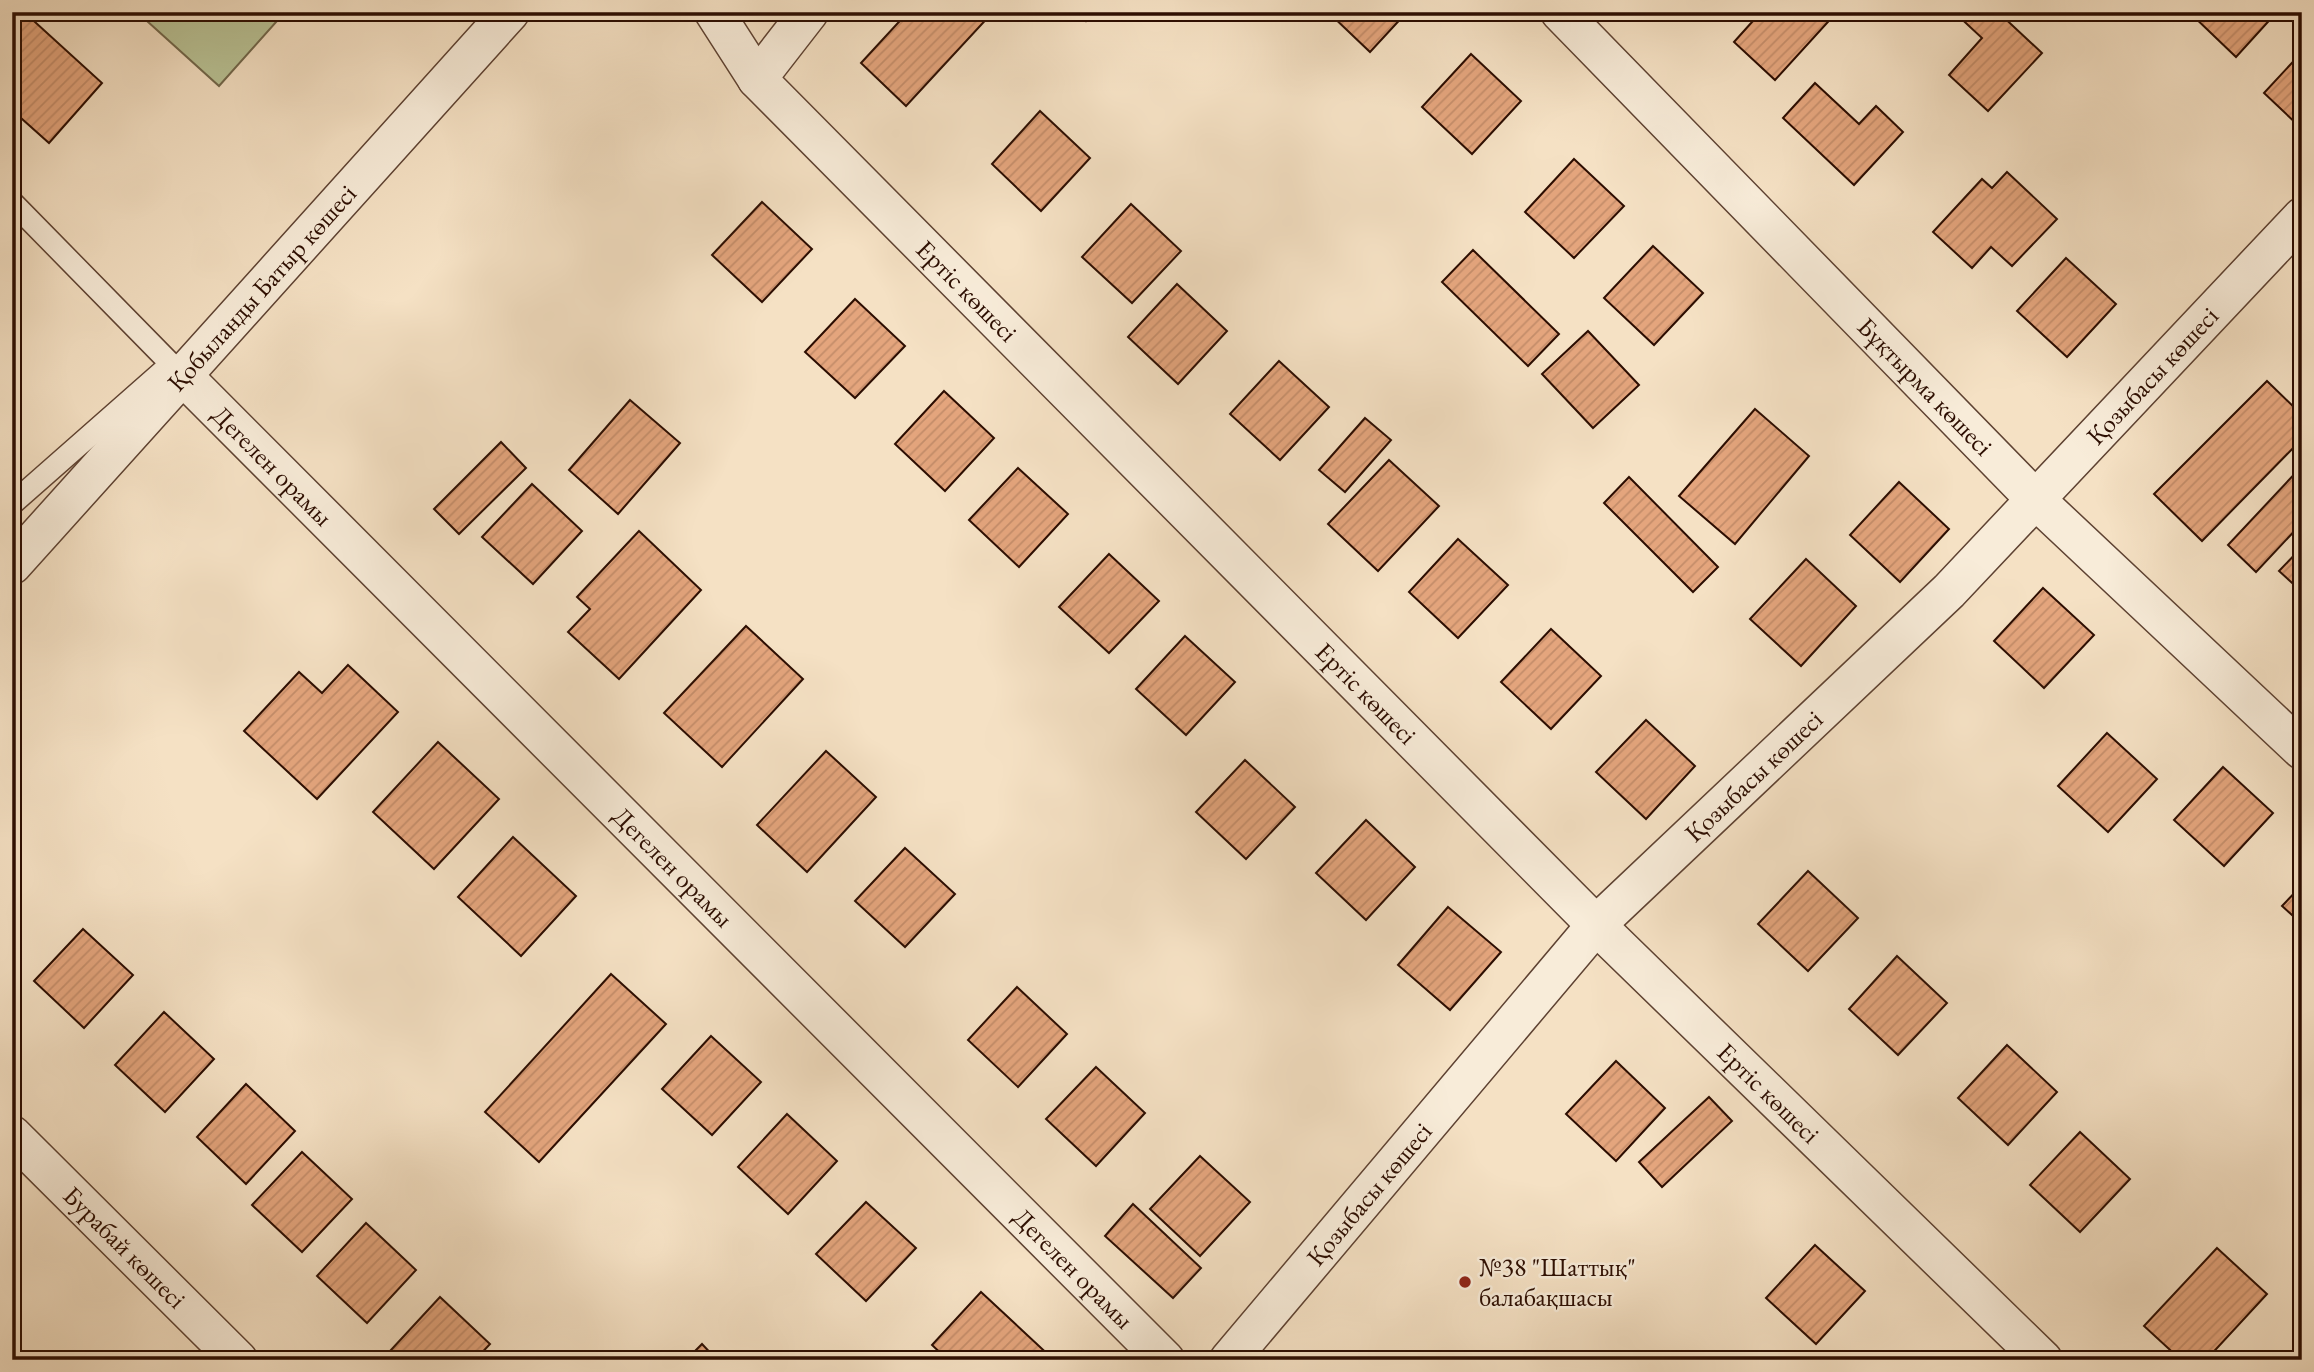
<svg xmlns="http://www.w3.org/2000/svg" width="2314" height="1372" font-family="'EB Garamond',serif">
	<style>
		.green { fill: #b9c396; stroke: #72684c; stroke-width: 2 }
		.building { fill: url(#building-hatch); stroke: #2c0d01; stroke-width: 2 }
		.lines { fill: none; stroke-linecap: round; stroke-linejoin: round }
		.service-casing { stroke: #5e4232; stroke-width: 24 }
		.minor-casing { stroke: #5e4232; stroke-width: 41 }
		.tertiary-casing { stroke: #5e4232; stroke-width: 41 }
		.service { stroke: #f8ecd9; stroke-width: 21 }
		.minor { stroke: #f8ecd9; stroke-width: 38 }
		.tertiary { stroke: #f8ecd9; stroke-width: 38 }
		.poi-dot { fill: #8f2418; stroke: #f8ecd9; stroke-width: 2.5 }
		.labels { text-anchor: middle; stroke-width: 5; stroke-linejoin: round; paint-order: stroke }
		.street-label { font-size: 26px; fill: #2c0d01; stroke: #f8ecd9 }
		.poi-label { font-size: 26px; fill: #2c0d01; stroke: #f8ecd9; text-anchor: start }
	</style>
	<defs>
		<pattern id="building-hatch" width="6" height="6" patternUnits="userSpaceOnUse" patternTransform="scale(1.75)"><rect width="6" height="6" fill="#e4a57d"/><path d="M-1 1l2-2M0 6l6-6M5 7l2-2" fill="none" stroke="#c48d6a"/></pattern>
	</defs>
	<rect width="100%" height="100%" fill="#f5e1c4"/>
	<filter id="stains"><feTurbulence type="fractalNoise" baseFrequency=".00286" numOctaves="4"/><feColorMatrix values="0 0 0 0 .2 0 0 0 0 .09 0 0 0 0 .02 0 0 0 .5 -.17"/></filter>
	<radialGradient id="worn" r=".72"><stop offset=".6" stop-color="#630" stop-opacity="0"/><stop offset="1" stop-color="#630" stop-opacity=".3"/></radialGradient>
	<path class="green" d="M 137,12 L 285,12 L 219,86 Z"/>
	<g class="building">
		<path d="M 12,12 L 24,12 L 102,83 L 49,143 L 12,110 Z"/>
		<path d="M 908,12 L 993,12 L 906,106 L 861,63 Z"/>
		<path d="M 1077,12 L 1095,12 L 1086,21 Z"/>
		<path d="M 1328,12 L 1407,12 L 1370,52 Z"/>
		<path d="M 1742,12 L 1837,12 L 1775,80 L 1734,42 L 1752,22 Z"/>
		<path d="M 1954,12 L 1998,12 L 2042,53 L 1988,111 L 1949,75 L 1982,38 Z"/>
		<path d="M 2189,12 L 2277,12 L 2236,57 Z"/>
		<path d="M 2302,52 L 2302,129 L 2264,93 Z"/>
		<path d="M 1471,54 L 1521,101 L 1472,154 L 1422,107 Z"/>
		<path d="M 1815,83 L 1859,124 L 1876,106 L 1903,132 L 1854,185 L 1783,118 Z"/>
		<path d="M 1040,111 L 1090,158 L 1041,211 L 992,164 Z"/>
		<path d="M 1574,159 L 1624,206 L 1574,258 L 1525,212 Z"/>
		<path d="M 2007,172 L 2057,219 L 2012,266 L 1991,247 L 1972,268 L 1933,232 L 1982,179 L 1992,188 Z"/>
		<path d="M 762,202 L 812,249 L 762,302 L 712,255 Z"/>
		<path d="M 1131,204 L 1181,251 L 1132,303 L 1082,257 Z"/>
		<path d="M 1653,246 L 1703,293 L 1654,345 L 1604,298 Z"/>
		<path d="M 1473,250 L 1559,334 L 1528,366 L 1442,282 Z"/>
		<path d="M 2066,258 L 2116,304 L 2067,357 L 2017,311 Z"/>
		<path d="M 1177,284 L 1227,331 L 1178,384 L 1128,337 Z"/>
		<path d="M 855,299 L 905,346 L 855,398 L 805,352 Z"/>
		<path d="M 1588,331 L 1639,385 L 1593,428 L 1542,374 Z"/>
		<path d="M 1279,361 L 1329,407 L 1280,460 L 1230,414 Z"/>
		<path d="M 2267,381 L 2302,415 L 2302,439 L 2202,541 L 2154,494 Z"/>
		<path d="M 944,391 L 994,438 L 945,491 L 895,444 Z"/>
		<path d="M 630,400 L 680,443 L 618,514 L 569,470 Z"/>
		<path d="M 1755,409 L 1809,456 L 1735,544 L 1679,496 Z"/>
		<path d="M 1365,418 L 1391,440 L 1345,492 L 1319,470 Z"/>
		<path d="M 501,442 L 526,468 L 459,534 L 434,509 Z"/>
		<path d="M 1389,460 L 1439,506 L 1378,571 L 1328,524 Z"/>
		<path d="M 2302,466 L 2302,523 L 2256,572 L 2228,545 Z"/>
		<path d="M 1018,468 L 1068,514 L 1019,567 L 969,520 Z"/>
		<path d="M 1629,477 L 1718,567 L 1693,592 L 1604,503 Z"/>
		<path d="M 1899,482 L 1949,529 L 1900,582 L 1850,535 Z"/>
		<path d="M 532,484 L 582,531 L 533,584 L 482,537 Z"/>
		<path d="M 639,531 L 701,590 L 619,679 L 568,632 L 590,609 L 577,597 Z"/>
		<path d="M 1458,539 L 1508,585 L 1458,638 L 1409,592 Z"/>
		<path d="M 2302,547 L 2302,592 L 2279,571 Z"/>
		<path d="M 1109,554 L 1159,601 L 1109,653 L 1059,607 Z"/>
		<path d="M 1806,559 L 1856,606 L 1801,666 L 1750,619 Z"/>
		<path d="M 2043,588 L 2094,635 L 2044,688 L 1994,641 Z"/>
		<path d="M 746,626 L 803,679 L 722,767 L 664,713 Z"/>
		<path d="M 1551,629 L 1601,676 L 1551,729 L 1501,682 Z"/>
		<path d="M 1185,636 L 1235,682 L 1186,735 L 1136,689 Z"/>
		<path d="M 348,665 L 398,712 L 317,799 L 244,731 L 299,672 L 322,693 Z"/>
		<path d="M 1646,720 L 1695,766 L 1646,819 L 1596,772 Z"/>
		<path d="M 2107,733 L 2157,779 L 2108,832 L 2058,786 Z"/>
		<path d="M 438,742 L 499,799 L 434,869 L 373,812 Z"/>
		<path d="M 826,751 L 876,797 L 807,872 L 757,825 Z"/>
		<path d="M 1245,760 L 1295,807 L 1246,859 L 1196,812 Z"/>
		<path d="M 2223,767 L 2273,813 L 2224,866 L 2174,820 Z"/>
		<path d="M 1366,820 L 1415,867 L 1366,920 L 1316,873 Z"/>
		<path d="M 513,837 L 576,896 L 521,956 L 458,897 Z"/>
		<path d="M 905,848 L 955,894 L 905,947 L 855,901 Z"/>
		<path d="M 1808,871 L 1858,918 L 1808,971 L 1758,924 Z"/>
		<path d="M 2302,885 L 2302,924 L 2282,906 Z"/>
		<path d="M 1448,907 L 1501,952 L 1450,1010 L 1398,965 Z"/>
		<path d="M 83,929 L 133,975 L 84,1028 L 34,981 Z"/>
		<path d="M 1897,956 L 1947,1003 L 1898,1055 L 1849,1009 Z"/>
		<path d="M 611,974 L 666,1024 L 539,1162 L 485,1112 Z"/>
		<path d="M 1017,987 L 1067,1034 L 1018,1087 L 968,1040 Z"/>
		<path d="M 164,1012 L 214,1059 L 165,1112 L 115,1065 Z"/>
		<path d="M 711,1036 L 761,1082 L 712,1135 L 662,1089 Z"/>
		<path d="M 2007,1045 L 2057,1092 L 2008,1145 L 1958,1098 Z"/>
		<path d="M 1616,1061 L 1665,1108 L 1616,1161 L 1566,1114 Z"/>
		<path d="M 1096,1067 L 1145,1113 L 1096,1166 L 1046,1119 Z"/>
		<path d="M 246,1084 L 295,1131 L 246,1184 L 197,1137 Z"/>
		<path d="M 1709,1097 L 1732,1121 L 1662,1187 L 1639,1162 Z"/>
		<path d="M 787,1114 L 837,1161 L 788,1214 L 738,1167 Z"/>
		<path d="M 2080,1132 L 2130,1179 L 2080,1232 L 2030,1185 Z"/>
		<path d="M 302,1152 L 352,1199 L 302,1252 L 252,1205 Z"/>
		<path d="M 1200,1156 L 1250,1202 L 1200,1256 L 1150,1209 Z"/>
		<path d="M 866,1202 L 916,1248 L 866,1301 L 816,1254 Z"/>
		<path d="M 1133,1204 L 1201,1268 L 1173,1298 L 1105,1236 Z"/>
		<path d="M 366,1223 L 416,1270 L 367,1323 L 317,1276 Z"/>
		<path d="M 1815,1245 L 1865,1291 L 1816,1344 L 1766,1298 Z"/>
		<path d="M 2217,1248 L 2267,1294 L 2206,1360 L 2181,1360 L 2144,1326 Z"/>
		<path d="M 981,1292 L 1054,1360 L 948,1360 L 932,1345 Z"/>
		<path d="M 440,1297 L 490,1344 L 475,1360 L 402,1360 L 391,1350 Z"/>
		<path d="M 702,1344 L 717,1360 L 686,1360 Z"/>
	</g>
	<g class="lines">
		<defs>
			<path id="service" d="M 12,202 L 171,364 L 12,504"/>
			<g id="minor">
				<path d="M 714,12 L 757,79"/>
				<path id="s1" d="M 809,12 L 757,79 L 1596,925 L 2043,1360"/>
				<path id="s2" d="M 1560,12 L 2036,500 L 2302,750"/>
				<path id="s3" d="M 182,375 L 1165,1360"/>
				<path id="s4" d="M 12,565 L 510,12"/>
				<path id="s5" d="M 1229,1360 L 1596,925 L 1949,591 L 2302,217"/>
			</g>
			<g id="tertiary">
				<path id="s6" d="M 12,1135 L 238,1360"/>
			</g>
		</defs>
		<use href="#service" class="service-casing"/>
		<use href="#minor" class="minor-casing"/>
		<use href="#tertiary" class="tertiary-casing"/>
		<use href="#service" class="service"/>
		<use href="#minor" class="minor"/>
		<use href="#tertiary" class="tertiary"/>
	</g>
	<circle class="poi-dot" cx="1465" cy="1282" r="7"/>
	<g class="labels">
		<g class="street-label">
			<text dy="9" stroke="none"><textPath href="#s4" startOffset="373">Қобыланды Батыр көшесі</textPath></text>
			<text dy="9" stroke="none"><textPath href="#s1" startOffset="383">Ертіс көшесі</textPath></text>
			<text dy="9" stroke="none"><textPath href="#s5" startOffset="1351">Қозыбасы көшесі</textPath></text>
			<text dy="9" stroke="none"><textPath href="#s2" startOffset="523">Бұқтырма көшесі</textPath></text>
			<text dy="9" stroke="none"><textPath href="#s3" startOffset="128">Дегелен орамы</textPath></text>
			<text dy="9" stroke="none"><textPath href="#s1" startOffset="950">Ертіс көшесі</textPath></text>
			<text dy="9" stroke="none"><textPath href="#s5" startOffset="786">Қозыбасы көшесі</textPath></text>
			<text dy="9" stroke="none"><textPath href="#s3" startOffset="695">Дегелен орамы</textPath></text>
			<text dy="9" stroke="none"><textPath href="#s1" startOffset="1517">Ертіс көшесі</textPath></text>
			<text dy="9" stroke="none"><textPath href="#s5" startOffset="217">Қозыбасы көшесі</textPath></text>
			<text dy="9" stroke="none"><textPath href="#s6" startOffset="159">Бурабай көшесі</textPath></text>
			<text dy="9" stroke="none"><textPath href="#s3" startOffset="1262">Дегелен орамы</textPath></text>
		</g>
		<g class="poi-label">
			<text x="1479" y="1276">№38 "Шаттық"<tspan x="1479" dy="30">балабақшасы</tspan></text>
		</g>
	</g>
	<rect width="2314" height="1372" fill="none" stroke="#f5e1c4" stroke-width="42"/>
	<rect x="14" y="14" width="2286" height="1344" fill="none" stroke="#2c0d01" stroke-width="3.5"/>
	<rect x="21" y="21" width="2272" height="1330" fill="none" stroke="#2c0d01" stroke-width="2"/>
	<rect width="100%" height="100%" filter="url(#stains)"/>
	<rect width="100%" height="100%" fill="url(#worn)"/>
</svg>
